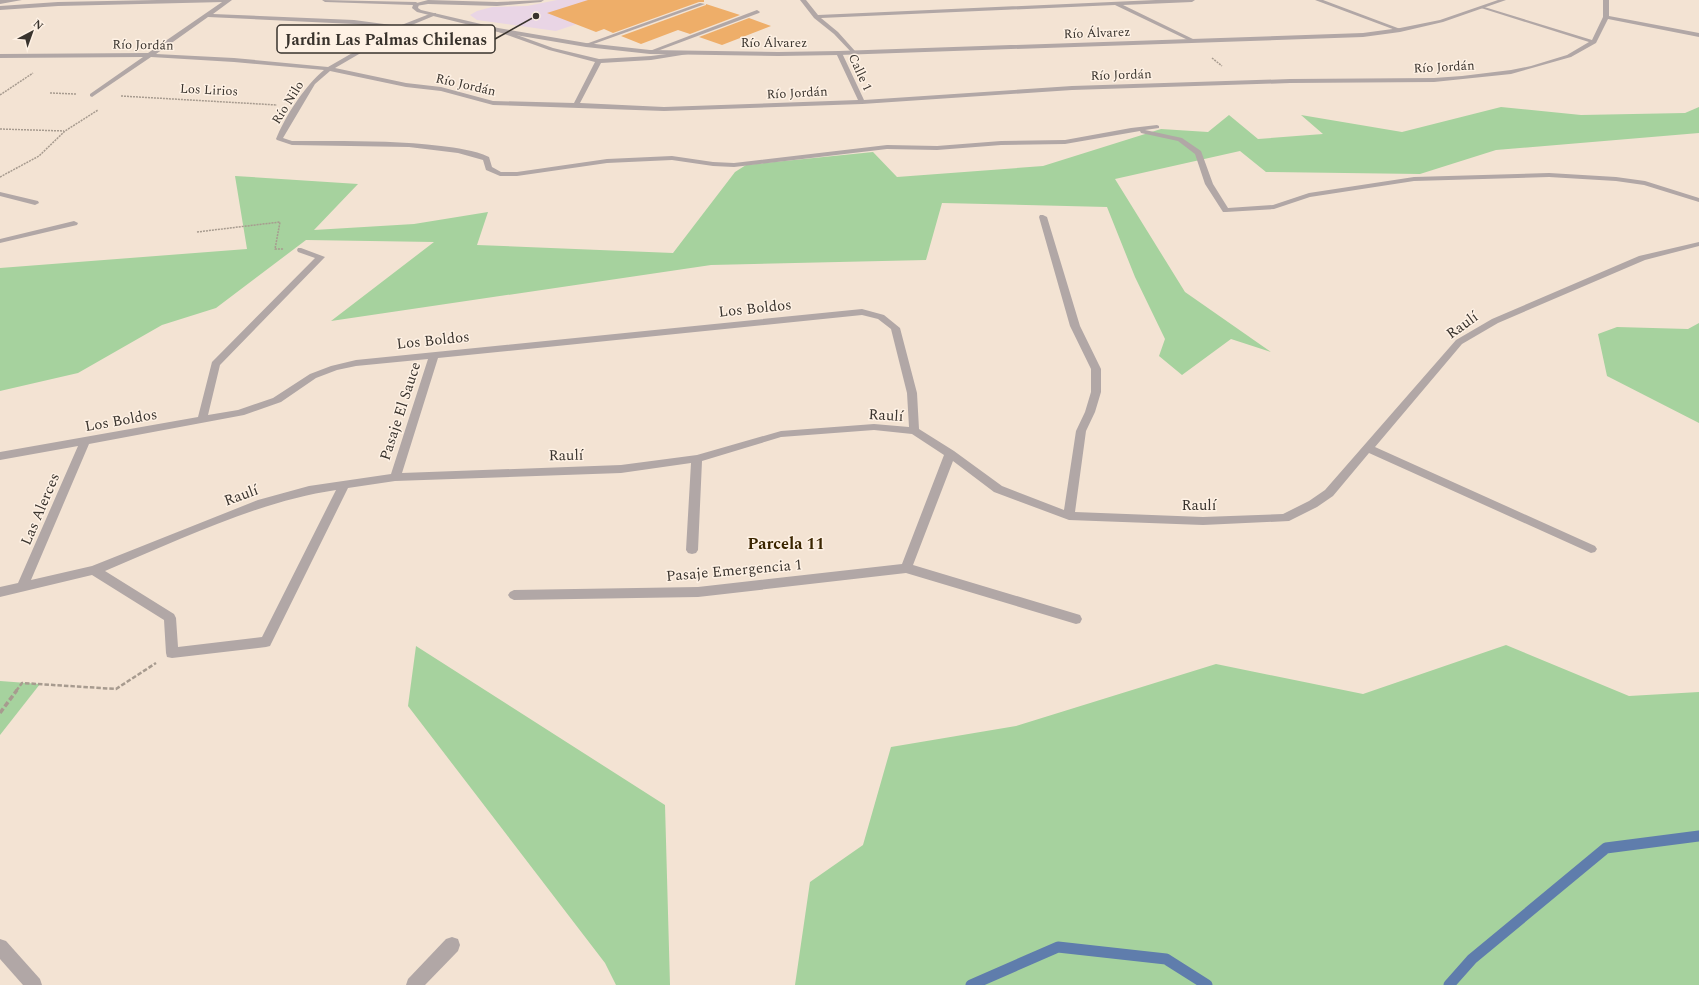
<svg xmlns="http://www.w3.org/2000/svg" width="1699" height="985" font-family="Spectral,serif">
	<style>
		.education { fill: #e9d5e5 }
		.green { fill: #a6d29e }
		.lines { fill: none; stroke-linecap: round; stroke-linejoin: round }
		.stream { stroke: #5f7dac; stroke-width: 11 }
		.building { fill: #eeae69 }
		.path-far2 { stroke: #a79b8f; stroke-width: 1.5; stroke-dasharray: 2 1; stroke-linecap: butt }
		.path-far1 { stroke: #a79b8f; stroke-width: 2.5; stroke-dasharray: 4.5 2; stroke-linecap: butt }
		.path { stroke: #a79b8f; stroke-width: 3.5; stroke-dasharray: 5.5 2.5; stroke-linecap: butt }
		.minor { fill: #b1a7a6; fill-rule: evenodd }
		.tertiary { fill: #b1a7a6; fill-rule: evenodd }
		.labels { text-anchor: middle; stroke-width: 3; stroke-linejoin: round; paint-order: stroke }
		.far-street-label { font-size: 13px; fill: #39332d; stroke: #fef1e4 }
		.street-label { font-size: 15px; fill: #39332d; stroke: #fef1e4 }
		.neighbourhood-label { font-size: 16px; font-weight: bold; fill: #3b2600; stroke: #fef1e4 }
		.leader { fill: none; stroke: #39332d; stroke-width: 1.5 }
		.callout-dot { fill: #39332d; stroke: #fef1e4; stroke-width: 1.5 }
		.callout { fill: #fef1e4; stroke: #39332d; stroke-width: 1.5 }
		.callout-label { font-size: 16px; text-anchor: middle; font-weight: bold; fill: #39332d }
	</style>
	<rect width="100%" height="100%" fill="#f3e3d3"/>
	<path class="education" d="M 557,0 L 649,0 L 556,31 L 477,20 L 470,15 L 477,11 L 492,7 L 527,6 Z"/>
	<g class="green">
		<path d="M 1501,107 L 1581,115 L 1685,113 L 1699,107 L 1699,133 L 1496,150 L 1420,174 L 1266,172 L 1240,151 L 1115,179 L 1185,292 L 1271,352 L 1231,339 L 1182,375 L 1159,356 L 1165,339 L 1135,277 L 1107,207 L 942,203 L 926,260 L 711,265 L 331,321 L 434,242 L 306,240 L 216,308 L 162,325 L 78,373 L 0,391 L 0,268 L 247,249 L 235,176 L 358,184 L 314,230 L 414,224 L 488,212 L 477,245 L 673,253 L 735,172 L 746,165 L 873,152 L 897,177 L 1043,166 L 1161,129 L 1208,132 L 1229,115 L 1258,139 L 1323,134 L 1301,115 L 1402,132 Z"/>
		<path d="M 1699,323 L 1699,423 L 1607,376 L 1598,334 L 1617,327 L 1688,329 Z"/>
		<path d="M 1506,645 L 1629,696 L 1699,692 L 1699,985 L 795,985 L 810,882 L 863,845 L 891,747 L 1016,726 L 1216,664 L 1363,694 Z"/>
		<path d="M 416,646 L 665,805 L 670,985 L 616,985 L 605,963 L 408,706 Z"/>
		<path d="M 0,681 L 40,684 L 0,735 Z"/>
	</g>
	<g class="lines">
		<g class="stream">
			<path d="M 971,985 L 1058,947 L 1166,959 L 1207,985"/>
			<path d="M 1449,985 L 1472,959 L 1606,848 L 1699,836"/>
		</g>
	</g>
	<g class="building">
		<path d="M 588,0 L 704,0 L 704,2 L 699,2 L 613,33 L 604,29 L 596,32 L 547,13 Z"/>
		<path d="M 706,4 L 740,15 L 690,34 L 678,30 L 641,44 L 621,36 L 706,5 Z"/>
		<path d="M 749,18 L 771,26 L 722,45 L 699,37 Z"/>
	</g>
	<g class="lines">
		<g class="path-far2">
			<path d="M 1212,58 L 1222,66"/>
			<path d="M 50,93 L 76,94"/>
			<path d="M 0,95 L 33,73"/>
			<path d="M 121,96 L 277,105"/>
			<path d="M 0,129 L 64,131"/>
			<path d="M 0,177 L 39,156 L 65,131 L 98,110"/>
			<path d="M 197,232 L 280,222 L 275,249 L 284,249"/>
		</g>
		<path class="path-far1" d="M 16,691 L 22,683 L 116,689 L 156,663"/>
		<path class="path" d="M 0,713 L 17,690"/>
		<g class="minor">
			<path d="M 0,0 L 22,0 L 0,4 Z"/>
			<path d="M 225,0 L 232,0 L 213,14 L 354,20 L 399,26 L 432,13 L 436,13 L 436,15 L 402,29 L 335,68 L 406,83 L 441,87 L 493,101 L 574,103 L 595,62 L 549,50 L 496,31 L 496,29 L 500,29 L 553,48 L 599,59 L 651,56 L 690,51 L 691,52 L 688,54 L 651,60 L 601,63 L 580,103 L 664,107 L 858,100 L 836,53 L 839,51 L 842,53 L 864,100 L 1072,86 L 1290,79 L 1434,78 L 1462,76 L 1511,70 L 1531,66 L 1567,55 L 1589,42 L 1481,8 L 1481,6 L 1592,40 L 1603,17 L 1603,0 L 1609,0 L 1609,16 L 1699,33 L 1699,37 L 1608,19 L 1596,43 L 1571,57 L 1511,74 L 1434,82 L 1290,83 L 1072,90 L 862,104 L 664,111 L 493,105 L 441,91 L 406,87 L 330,71 L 315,84 L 283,138 L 292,141 C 342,141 392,140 441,146 C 457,148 474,150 489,157 L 492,167 L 501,172 L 517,172 L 607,159 L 672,156 L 713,162 L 734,163 L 887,145 L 937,146 L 1001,141 L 1065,140 L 1131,128 L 1157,125 L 1159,126 L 1159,128 L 1145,130 L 1182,138 L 1201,151 L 1213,184 L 1228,208 L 1273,205 L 1309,193 L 1414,177 L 1549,173 L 1616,177 L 1645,181 L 1699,198 L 1699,202 L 1644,185 L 1616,181 L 1549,177 L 1414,181 L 1310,197 L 1274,209 L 1226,212 L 1223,212 L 1205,184 L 1195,154 L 1178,141 L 1141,133 L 1140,131 L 1065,144 L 1001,145 L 937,150 L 887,149 L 734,167 L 713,166 L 672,160 L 607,163 L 517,176 L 500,176 L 486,170 L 483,160 L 458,153 L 409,147 L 292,145 L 277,140 L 276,139 C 286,115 304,87 324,70 L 234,62 L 151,57 L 92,97 L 90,96 L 90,94 L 143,57 L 0,58 L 0,54 L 148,53 ZM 208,17 L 354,24 L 394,29 L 328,67 L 234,58 L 156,54 Z"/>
			<path d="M 428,0 L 497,2 L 544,0 L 541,2 L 497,6 L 428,4 L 416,6 L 413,4 Z"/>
			<path d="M 800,0 L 806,0 L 818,15 L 1156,0 L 1195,0 L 1192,2 L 1123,5 L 1195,40 L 1190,41 L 1115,5 L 821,18 L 838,32 L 855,51 L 856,52 L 853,54 L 834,34 L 814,18 Z"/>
			<path d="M 1315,0 L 1323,0 L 1403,30 L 1398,31 Z"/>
			<path d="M 700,3 L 705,4 L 588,46 L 583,45 Z"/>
			<path d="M 757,10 L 760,12 L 759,13 L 652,53 L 647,52 Z"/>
			<path d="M 0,192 L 38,201 L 39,203 L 35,205 L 0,196 Z"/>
			<path d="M 1040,215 L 1043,215 L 1047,217 L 1080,326 L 1101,369 L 1101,392 L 1095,412 L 1086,431 L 1075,512 L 1203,517 L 1283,514 L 1309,501 L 1325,490 L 1456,340 L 1492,319 L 1639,256 L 1699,242 L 1699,246 L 1645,260 L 1498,323 L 1462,344 L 1375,447 L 1595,546 L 1597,549 L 1595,552 L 1591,553 L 1369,453 L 1333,496 L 1317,507 L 1289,521 L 1203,525 L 1069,520 L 994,492 L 953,461 L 913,565 L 1080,615 L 1082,619 L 1080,623 L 1076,624 L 906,573 L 698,597 L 514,600 L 510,598 L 508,595 L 510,592 L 514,590 L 698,587 L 902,564 L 944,455 L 912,434 L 874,430 L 781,437 L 702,461 L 698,550 L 696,553 L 692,554 L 688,553 L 686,550 L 691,463 L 621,473 L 395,481 L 348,488 L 270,646 L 266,647 L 172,658 L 167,657 L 166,653 L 164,620 L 92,575 L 0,597 L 0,587 L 18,583 L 78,446 L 0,460 L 0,452 L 198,417 L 212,362 L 315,258 L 298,252 L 297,250 L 298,248 L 301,248 L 325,257 L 220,365 L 208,415 L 238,410 L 273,398 L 310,374 L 331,366 L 356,360 L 862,309 L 884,315 L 900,328 L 917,393 L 919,429 L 954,451 L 1002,486 L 1064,510 L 1076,431 L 1085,412 L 1091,392 L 1091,369 L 1070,326 L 1039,217 ZM 862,315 L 878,319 L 891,329 L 907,393 L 909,427 L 874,424 L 781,431 L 697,455 L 621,465 L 402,473 L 438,358 ZM 428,359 L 391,474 L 309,486 L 258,500 L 92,566 L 31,580 L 89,444 L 244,415 L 281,402 L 316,378 L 337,370 L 356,366 ZM 336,490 L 262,637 L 178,647 L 176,618 L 174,614 L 105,571 C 180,540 256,502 336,490 Z"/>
			<path d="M 74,221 L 78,223 L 77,225 L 0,243 L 0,239 Z"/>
			<path d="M 452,937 L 458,939 L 460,945 L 458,951 L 425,985 L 406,985 L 408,979 L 446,939 Z"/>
			<path d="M 0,939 L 6,941 L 40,979 L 42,985 L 23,985 L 0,959 Z"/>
		</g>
		<g class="tertiary">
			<path d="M 157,0 L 227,0 L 224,2 L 58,6 L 0,10 L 0,6 L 58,2 Z"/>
			<path d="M 322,0 L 416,2 L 419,4 L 418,8 L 421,10 L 498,28 L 586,43 L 650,50 L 778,52 L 839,51 L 1363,33 L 1400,28 L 1440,20 L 1498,0 L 1506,0 L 1443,22 L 1400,32 L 1363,37 L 839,55 L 778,56 L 650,54 L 586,47 L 498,32 L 417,12 L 412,8 L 413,5 L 325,2 Z"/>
		</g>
	</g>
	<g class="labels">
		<g class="far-street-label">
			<text transform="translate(1097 32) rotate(-2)" y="5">Río Álvarez</text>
			<text x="774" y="47">Río Álvarez</text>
			<text transform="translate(143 44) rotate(1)" y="5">Río Jordán</text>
			<text transform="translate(1444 66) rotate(-3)" y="5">Río Jordán</text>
			<text transform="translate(861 72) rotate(65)" y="5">Calle 1</text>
			<text transform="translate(1121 74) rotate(-2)" y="5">Río Jordán</text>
			<text transform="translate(466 84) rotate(13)" y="5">Río Jordán</text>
			<text transform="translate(209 89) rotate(3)" y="5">Los Lirios</text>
			<text transform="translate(797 92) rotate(-3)" y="5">Río Jordán</text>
			<text transform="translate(287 102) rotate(-58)" y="5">Río Nilo</text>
		</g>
		<g class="street-label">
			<text transform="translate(755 308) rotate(-6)" y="5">Los Boldos</text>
			<text transform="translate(1462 325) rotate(-36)" y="5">Raulí</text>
			<text transform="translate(433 340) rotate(-6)" y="5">Los Boldos</text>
			<text transform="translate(400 411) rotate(-72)" y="5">Pasaje El Sauce</text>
			<text transform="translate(886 415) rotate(3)" y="5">Raulí</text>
			<text transform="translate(121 420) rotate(-10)" y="5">Los Boldos</text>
			<text transform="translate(566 455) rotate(-1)" y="5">Raulí</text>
			<text transform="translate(241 495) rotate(-20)" y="5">Raulí</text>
			<text x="1199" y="510">Raulí</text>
			<text transform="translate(40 509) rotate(-67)" y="5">Las Alerces</text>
			<text transform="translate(734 570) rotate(-5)" y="5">Pasaje Emergencia 1</text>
		</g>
		<g class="neighbourhood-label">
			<text x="786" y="549">Parcela 11</text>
		</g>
	</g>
	<path class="leader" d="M536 16L495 39"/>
	<circle class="callout-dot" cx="536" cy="16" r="4"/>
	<rect class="callout" x="277" y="25" width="218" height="28" rx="4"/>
	<g class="callout-label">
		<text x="386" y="45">Jardin Las Palmas Chilenas</text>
	</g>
	<g transform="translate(32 32) rotate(41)" stroke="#fef1e4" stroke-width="3" paint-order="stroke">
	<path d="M0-3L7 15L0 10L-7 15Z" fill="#39332d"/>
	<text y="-6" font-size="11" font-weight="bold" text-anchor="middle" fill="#39332d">N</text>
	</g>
</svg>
